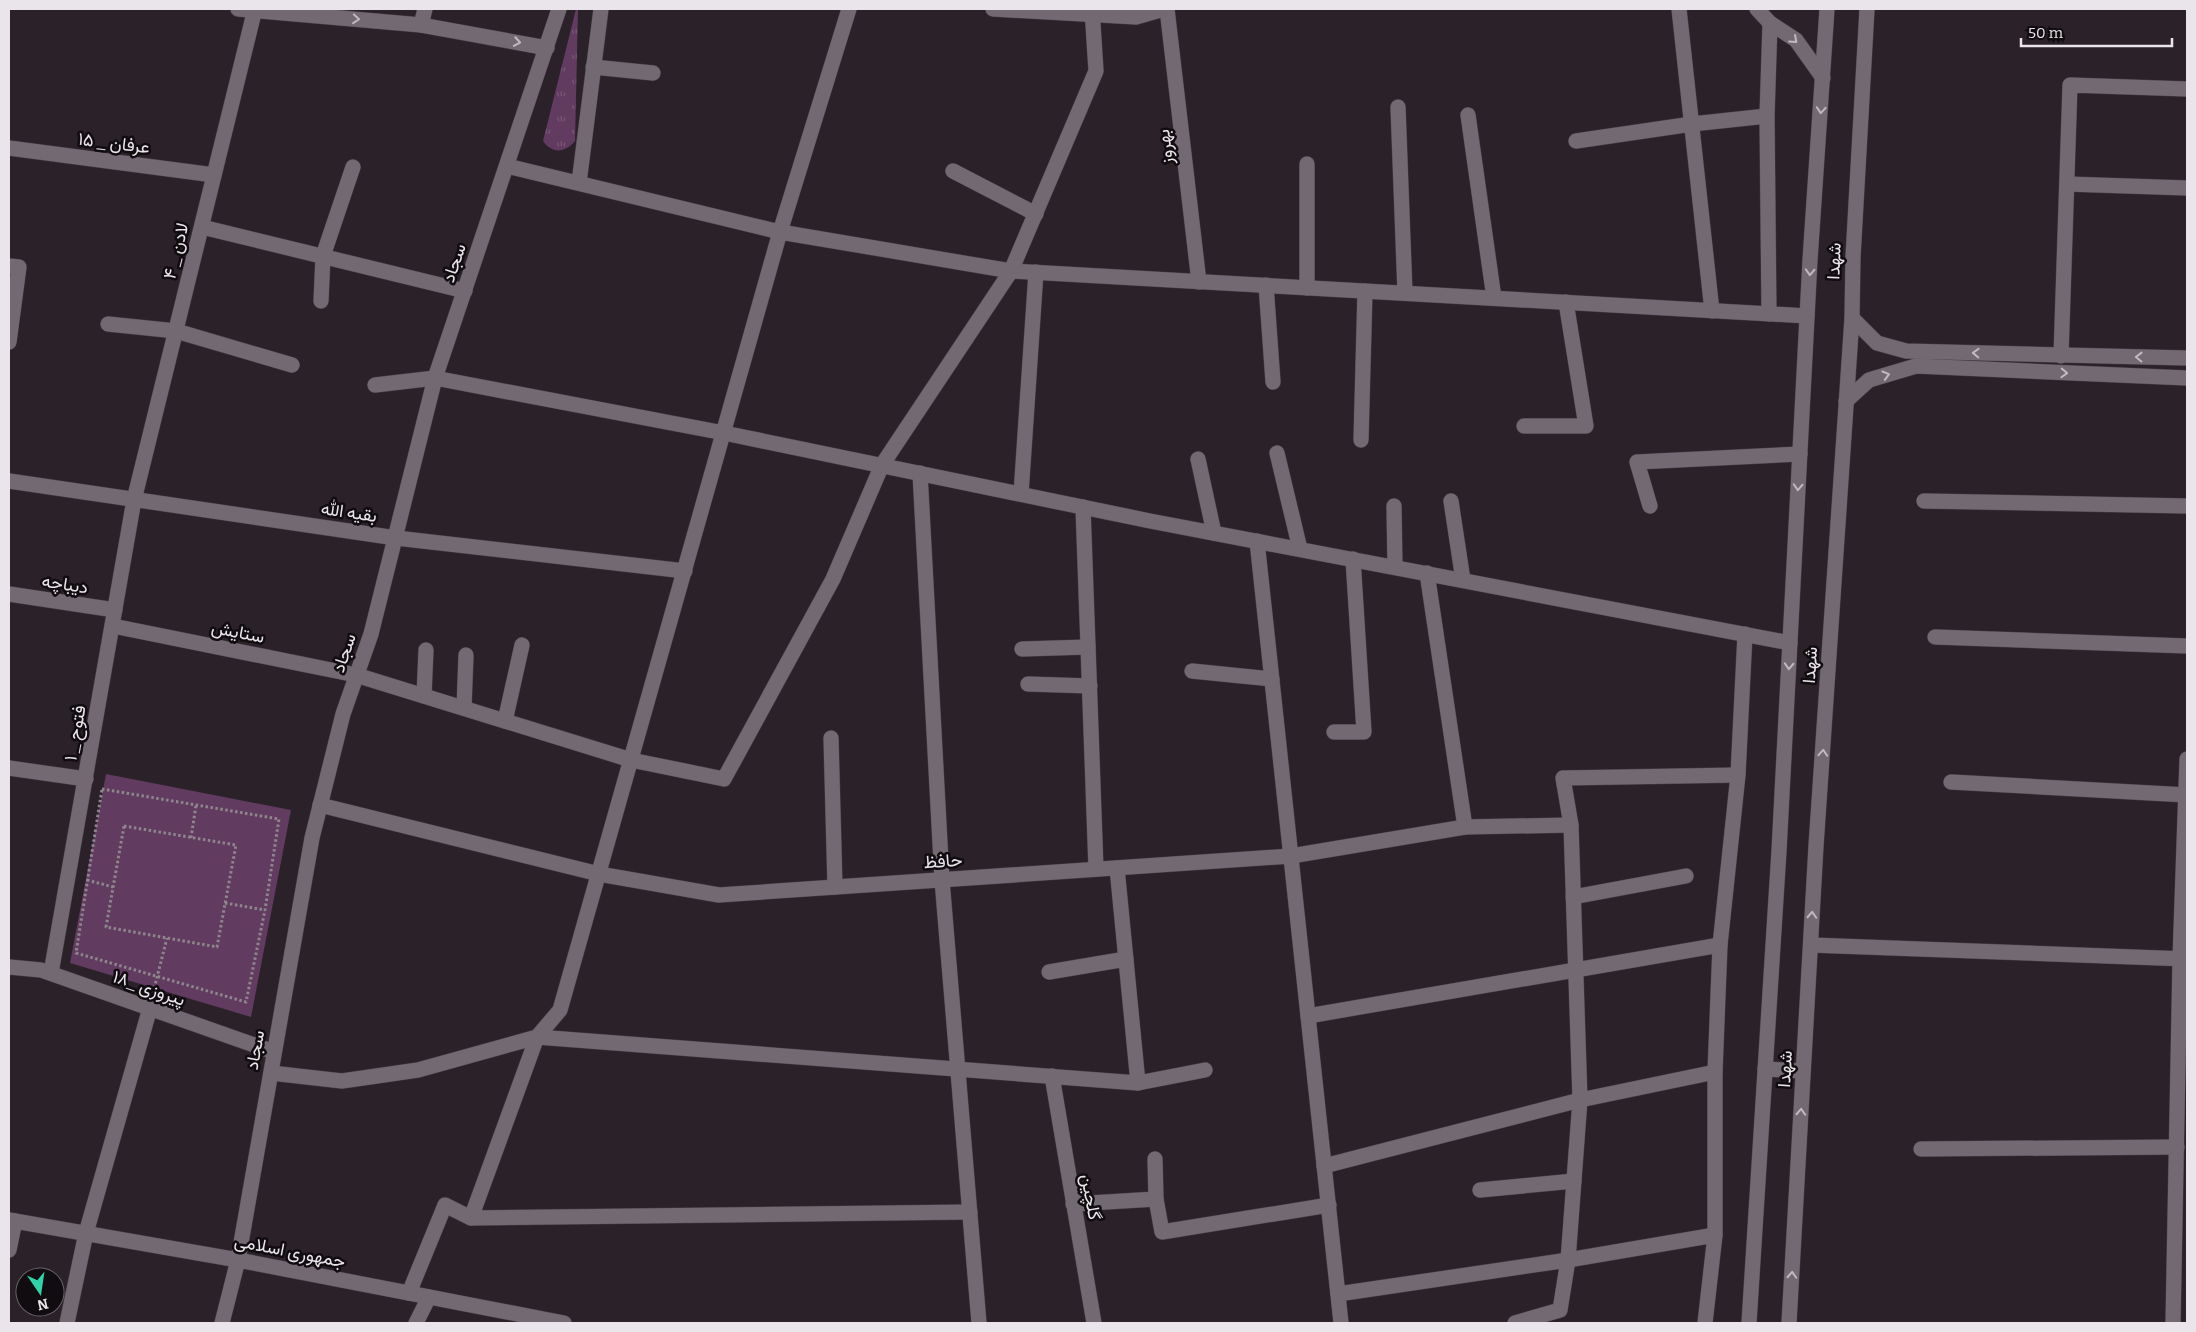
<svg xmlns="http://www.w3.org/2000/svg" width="2196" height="1332" font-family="Bitter,Vazirmatn,serif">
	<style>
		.grass { fill: url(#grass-tufts) }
		.park { fill: #623b60 }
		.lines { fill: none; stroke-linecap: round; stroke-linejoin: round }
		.street-casing { stroke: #463f46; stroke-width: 16 }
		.secondary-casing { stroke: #463f46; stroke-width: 16 }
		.path { stroke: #8d868c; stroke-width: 3; stroke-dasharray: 2.5 2.5; stroke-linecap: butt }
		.street { stroke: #736972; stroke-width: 15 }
		.secondary { stroke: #736972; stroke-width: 15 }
		.oneway { stroke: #c0bac0 }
		.labels { text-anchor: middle; stroke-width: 5; stroke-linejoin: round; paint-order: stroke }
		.street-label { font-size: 18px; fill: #eae5ea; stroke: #100c10 }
	</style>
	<defs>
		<pattern id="grass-tufts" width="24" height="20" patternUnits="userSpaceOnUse" patternTransform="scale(1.25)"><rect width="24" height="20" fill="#623b60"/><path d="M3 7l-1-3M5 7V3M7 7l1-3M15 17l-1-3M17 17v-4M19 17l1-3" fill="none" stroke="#795777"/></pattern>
	</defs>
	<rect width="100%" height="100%" fill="#2a2129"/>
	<path class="grass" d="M 576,9 L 578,9 L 575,141 C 565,153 552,154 543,141 Z"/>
	<path class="park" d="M 106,774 L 291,810 L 251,1017 L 70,963 Z"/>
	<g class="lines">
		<defs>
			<g id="street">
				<path d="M 238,9 L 421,25 L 547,48"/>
				<path d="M 993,9 L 1136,17 L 1164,9"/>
				<path d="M 1167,9 L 1199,282"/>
				<path d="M 1679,9 L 1712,311"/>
				<path d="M 421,25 L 425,9"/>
				<path d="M 593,67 L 653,73"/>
				<path d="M 1398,107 L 1405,293"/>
				<path d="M 1468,115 L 1494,298"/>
				<path d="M 1576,141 L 1692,124 L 1767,116"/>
				<path d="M 9,148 L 214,175"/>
				<path d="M 1307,164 L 1307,288"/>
				<path d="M 507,166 L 780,232 L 849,9"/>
				<path d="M 953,171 L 1036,214"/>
				<path d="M 579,183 L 601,9"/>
				<path d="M 2067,184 L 2187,188"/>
				<path d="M 202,227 L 465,291"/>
				<path d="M 9,266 L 19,267 L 9,342"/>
				<path d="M 1266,285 L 1273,382"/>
				<path d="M 321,301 L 323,256 L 353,167"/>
				<path d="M 1769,314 L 1767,116 L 1770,23"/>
				<path d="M 108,324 L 176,331 L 292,365"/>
				<path d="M 2061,356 L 2070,85 L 2187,89"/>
				<path d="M 375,385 L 435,378 L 724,433 L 1150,521 L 1790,643"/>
				<path d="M 1524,426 L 1586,426 L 1566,302"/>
				<path d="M 1361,440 L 1365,291"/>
				<path d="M 1277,453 L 1300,549"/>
				<path d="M 1198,459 L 1214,533"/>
				<path d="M 920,473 L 942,880 L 979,1323"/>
				<path d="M 9,481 L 396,538 L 685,571"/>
				<path d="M 1021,494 L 1036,272"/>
				<path d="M 1451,501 L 1463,580"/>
				<path d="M 1924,501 L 2187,506"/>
				<path d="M 1394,506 L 1395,567"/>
				<path d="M 1650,506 L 1637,462 L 1800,454"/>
				<path d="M 1083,507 L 1096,869"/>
				<path d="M 1257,541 L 1341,1323"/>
				<path d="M 1427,573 L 1465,827"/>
				<path d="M 9,594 L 115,610"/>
				<path d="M 113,626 L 356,675 L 631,760 L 724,779 L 833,579 L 882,465 L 1011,271 L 1096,71 L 1092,9"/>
				<path d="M 1935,637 L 2187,646"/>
				<path d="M 1022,649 L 1088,647"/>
				<path d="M 1192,671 L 1272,679"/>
				<path d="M 1028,684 L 1090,686"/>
				<path d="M 424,696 L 426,650"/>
				<path d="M 464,708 L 466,655"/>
				<path d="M 505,721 L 522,645"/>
				<path d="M 1334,732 L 1364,732 L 1353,559"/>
				<path d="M 831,738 L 835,887"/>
				<path d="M 9,768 L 86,779"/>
				<path d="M 1951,782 L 2187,795"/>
				<path d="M 320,805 L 599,874 L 719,895 L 1291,856 L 1465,827 L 1571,825"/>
				<path d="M 1117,868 L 1138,1083"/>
				<path d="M 1573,897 L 1686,876"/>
				<path d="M 1811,945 L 2187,959"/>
				<path d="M 9,967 L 41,970 L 274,1052"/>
				<path d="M 1049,972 L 1126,959"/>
				<path d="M 51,973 L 134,500 L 255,9"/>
				<path d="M 1308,1016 L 1720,945"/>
				<path d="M 271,1073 L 342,1081 L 418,1070 L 537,1037 L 560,1010 L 780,232 L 1011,271 L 1807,316"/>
				<path d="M 1052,1076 L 1094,1323"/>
				<path d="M 1921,1149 L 2177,1147"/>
				<path d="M 1155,1159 L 1156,1199"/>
				<path d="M 1324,1166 L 1580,1100 L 1715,1072"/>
				<path d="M 1480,1190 L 1574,1181"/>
				<path d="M 1073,1204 L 1156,1199 L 1162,1232 L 1329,1205"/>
				<path d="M 970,1212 L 471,1218 L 537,1037 L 1138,1083 L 1205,1070"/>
				<path d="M 9,1250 L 15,1221"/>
				<path d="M 409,1293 L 445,1205 L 471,1218"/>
				<path d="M 1338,1294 L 1568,1260 L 1715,1235"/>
				<path d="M 67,1323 L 86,1233 L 150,1008"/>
				<path d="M 416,1323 L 429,1297"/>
				<path d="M 1515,1323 L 1560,1310 L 1568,1260 L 1580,1100 L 1571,825 L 1563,778 L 1738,775"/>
				<path d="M 1705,1323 L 1715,1235 L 1715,1072 L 1720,945 L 1738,775 L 1745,634"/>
				<path d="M 2173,1323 L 2180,959 L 2187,759"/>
			</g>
			<g id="secondary">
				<path d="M 1757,9 L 1770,23 L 1796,40 L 1823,78"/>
				<path d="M 1852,318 L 1877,343 L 1906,351 L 2187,358"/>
				<path d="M 1846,401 L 1869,380 L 1916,366 L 2187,378"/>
				<path d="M 1765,1069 L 1803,1071"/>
				<path d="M 9,1220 L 238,1260 L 564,1323"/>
				<path d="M 222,1323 L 238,1260 L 312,838 L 343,714 L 371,634 L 435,378 L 559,9"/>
				<path d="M 1749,1323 L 1779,851 L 1810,260 L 1827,9"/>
				<path d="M 1789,1323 L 1816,846 L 1852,318 L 1853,257 L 1867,9"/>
			</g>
		</defs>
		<use href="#street" class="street-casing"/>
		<use href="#secondary" class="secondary-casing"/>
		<g class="path">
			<path d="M 102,789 L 279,819 L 265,910 L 246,1002 L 76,953 Z"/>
			<path d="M 124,826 L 236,845 L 217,947 L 106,927 Z"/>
			<path d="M 191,838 L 196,805"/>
			<path d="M 87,880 L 113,887"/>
			<path d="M 225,903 L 265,910"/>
			<path d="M 153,993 L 167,938"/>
		</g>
		<use href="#street" class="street"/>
		<use href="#secondary" class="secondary"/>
	</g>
	<defs><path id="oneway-chevron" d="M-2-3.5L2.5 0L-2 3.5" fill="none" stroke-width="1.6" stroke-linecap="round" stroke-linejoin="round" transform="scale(1.25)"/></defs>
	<g class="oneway">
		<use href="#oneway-chevron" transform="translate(356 19) rotate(5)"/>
		<use href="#oneway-chevron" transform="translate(1794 40) rotate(42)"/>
		<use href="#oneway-chevron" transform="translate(517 42) rotate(10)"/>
		<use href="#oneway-chevron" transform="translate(1821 110) rotate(94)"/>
		<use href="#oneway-chevron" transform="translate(1810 272) rotate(93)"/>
		<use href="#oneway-chevron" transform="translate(1976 353) rotate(-178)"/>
		<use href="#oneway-chevron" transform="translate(2139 357) rotate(-179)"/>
		<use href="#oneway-chevron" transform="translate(2064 373) rotate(2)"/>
		<use href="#oneway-chevron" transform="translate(1886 375) rotate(-16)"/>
		<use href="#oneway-chevron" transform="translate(1798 487) rotate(93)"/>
		<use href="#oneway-chevron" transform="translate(1789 666) rotate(93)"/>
		<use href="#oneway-chevron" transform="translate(1823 753) rotate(-86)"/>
		<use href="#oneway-chevron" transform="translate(1812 915) rotate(-87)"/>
		<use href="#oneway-chevron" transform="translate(1801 1112) rotate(-87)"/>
		<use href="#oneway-chevron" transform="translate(1792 1275) rotate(-87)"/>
	</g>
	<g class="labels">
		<g class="street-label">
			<text transform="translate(114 143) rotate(7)" y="6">عرفان _ ۱۵</text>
			<text transform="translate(1165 147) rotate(-97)" y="6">بهروز</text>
			<text transform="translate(176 251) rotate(-76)" y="6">لادن _ ۴</text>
			<text transform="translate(1834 261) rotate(-88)" y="6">شهدا</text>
			<text transform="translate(454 263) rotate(-71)" y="6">سجاد</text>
			<text transform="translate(349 512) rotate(8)" y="6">بقیه الله</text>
			<text transform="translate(65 584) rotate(9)" y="6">دیباچه</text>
			<text transform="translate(238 632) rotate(11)" y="6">ستایش</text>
			<text transform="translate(344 653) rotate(-71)" y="6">سجاد</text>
			<text transform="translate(1810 665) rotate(-86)" y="6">شهدا</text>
			<text transform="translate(75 733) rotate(-80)" y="6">فتوح _ ۱</text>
			<text transform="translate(943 861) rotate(-4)" y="6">حافظ</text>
			<text transform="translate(149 988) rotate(19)" y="6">پیروزی _۱۸</text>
			<text transform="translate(255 1050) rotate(-80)" y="6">سجاد</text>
			<text transform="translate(1785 1069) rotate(-87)" y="6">شهدا</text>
			<text transform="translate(1091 1197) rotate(80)" y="6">گلچین</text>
			<text transform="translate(290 1251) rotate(11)" y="6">جمهوری اسلامی</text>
		</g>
	</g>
	<rect width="2196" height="1332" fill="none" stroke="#eae5ea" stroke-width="20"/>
	<g transform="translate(40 1292) rotate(167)"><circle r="24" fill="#100c10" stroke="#676367"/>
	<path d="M0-4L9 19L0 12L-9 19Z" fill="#31d4a9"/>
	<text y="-8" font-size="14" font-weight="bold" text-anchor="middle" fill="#eae5ea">N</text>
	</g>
	<path d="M2021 38v8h151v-8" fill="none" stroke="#eae5ea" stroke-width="2.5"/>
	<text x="2028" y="38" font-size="15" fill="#eae5ea" stroke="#100c10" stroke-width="4" paint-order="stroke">50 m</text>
</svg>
